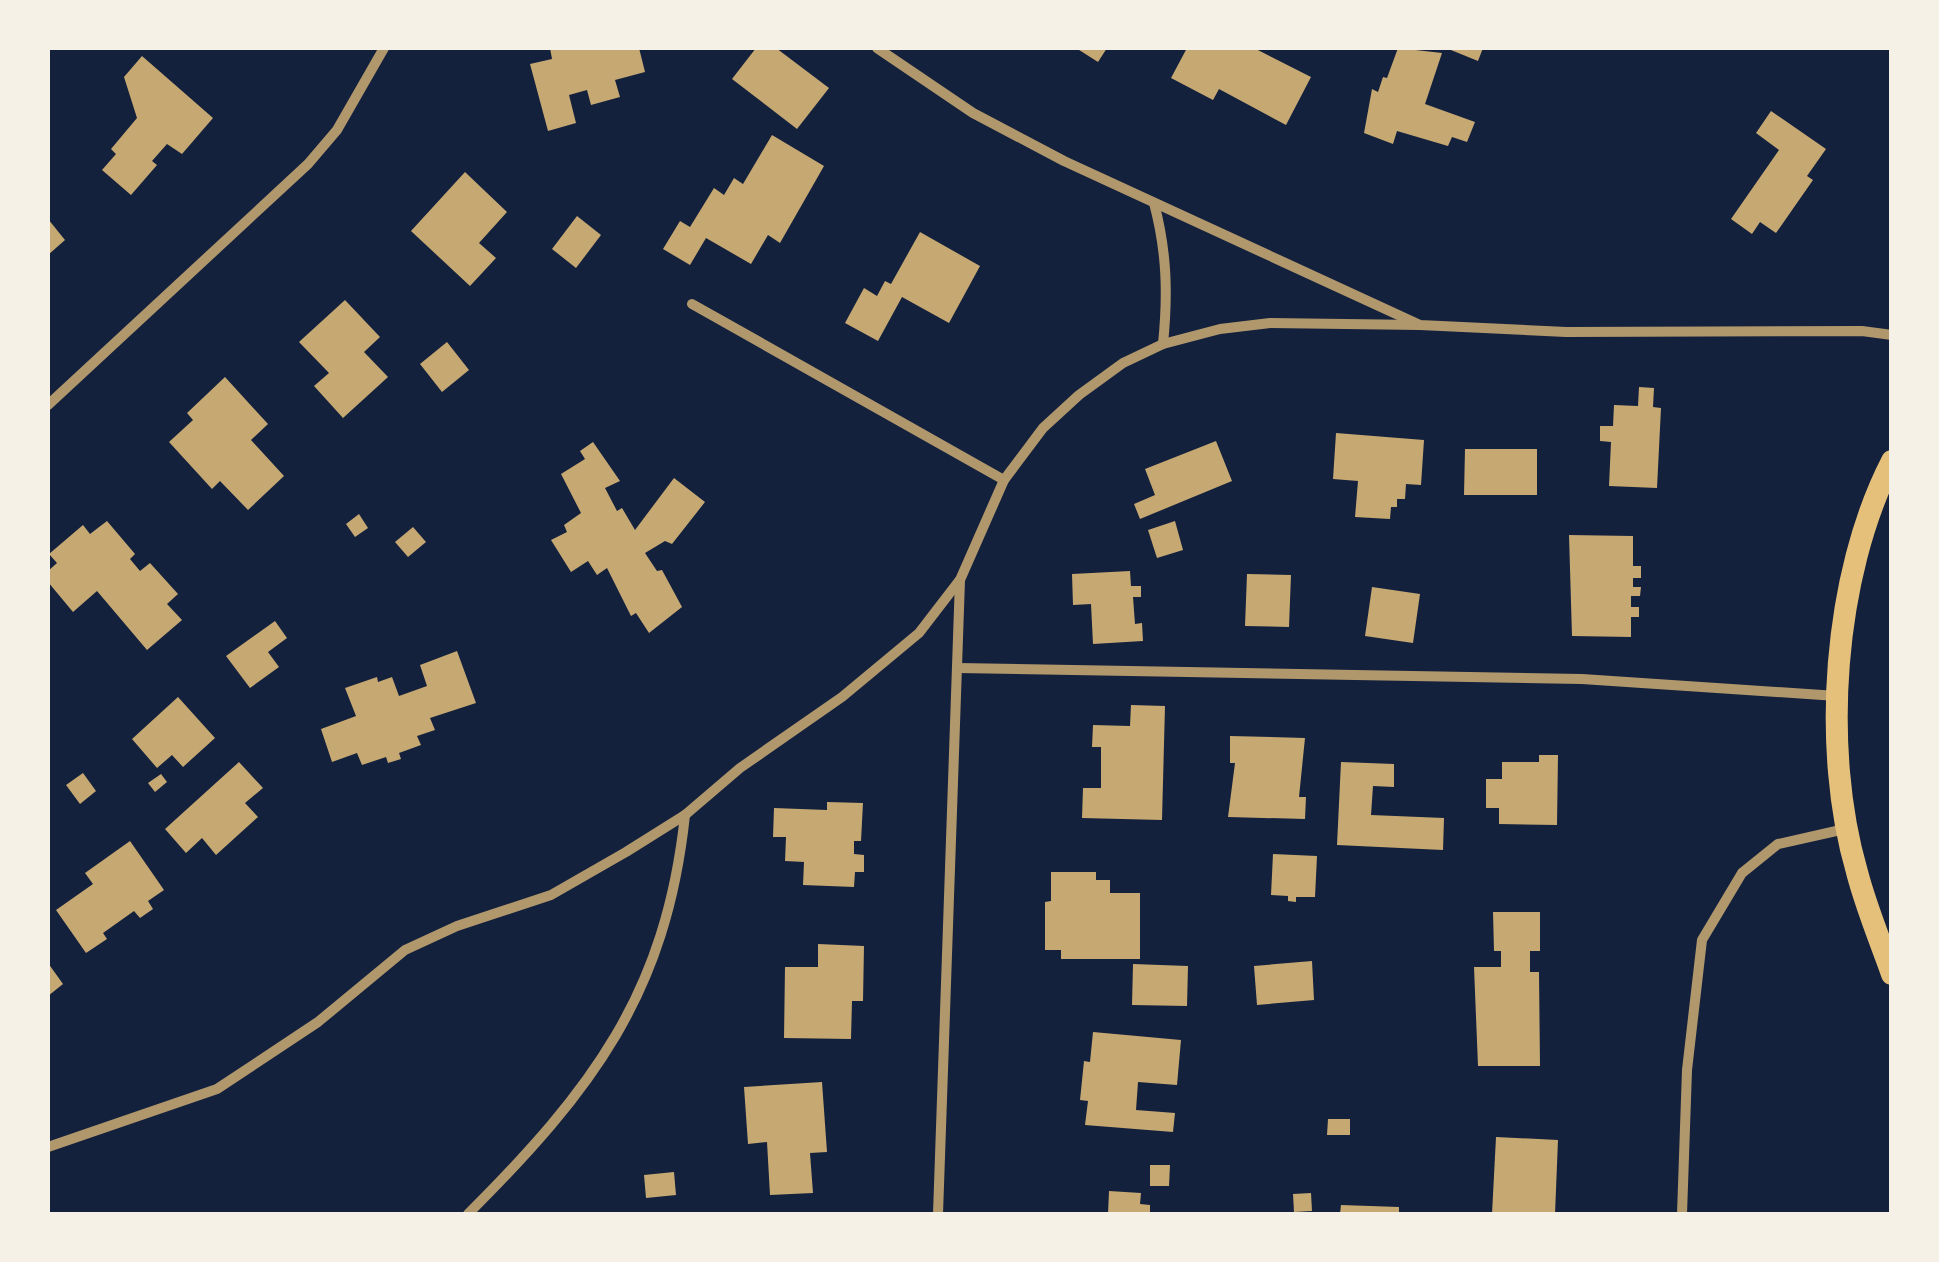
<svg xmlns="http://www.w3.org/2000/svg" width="1939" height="1262" font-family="Jost,sans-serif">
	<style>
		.building { fill: #c6a872 }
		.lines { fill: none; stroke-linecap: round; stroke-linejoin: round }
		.minor { stroke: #b1986c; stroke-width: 10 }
		.primary { stroke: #e5c07b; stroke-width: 22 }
	</style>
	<rect width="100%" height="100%" fill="#14213d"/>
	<g class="building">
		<path d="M 550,48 L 639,48 L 645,72 L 615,80 L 620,97 L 591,105 L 587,90 L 569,95 L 576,123 L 548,131 L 530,64 L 552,59 Z"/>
		<path d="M 756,48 L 776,48 L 829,88 L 797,129 L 732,79 Z"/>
		<path d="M 1076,48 L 1107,48 L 1098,62 Z"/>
		<path d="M 1187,48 L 1254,48 L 1311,77 L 1286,125 L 1219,89 L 1213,100 L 1171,78 Z"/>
		<path d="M 1398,48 L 1442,53 L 1425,104 L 1475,122 L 1467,142 L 1452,137 L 1448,146 L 1397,131 L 1393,144 L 1364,133 L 1372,89 L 1378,92 L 1383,77 L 1387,78 Z"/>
		<path d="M 1446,48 L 1483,48 L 1478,61 Z"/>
		<path d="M 142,56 L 213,118 L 182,154 L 167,144 L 152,161 L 157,165 L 131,195 L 102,170 L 116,154 L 111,149 L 137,118 L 124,77 Z"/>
		<path d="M 1771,111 L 1826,149 L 1807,176 L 1813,180 L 1776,233 L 1760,222 L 1752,234 L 1731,219 L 1779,150 L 1756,133 Z"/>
		<path d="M 772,135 L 824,166 L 780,243 L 768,235 L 751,264 L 706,238 L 690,265 L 663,249 L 680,221 L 690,227 L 714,188 L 724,195 L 734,178 L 743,184 Z"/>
		<path d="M 465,172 L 507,212 L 479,243 L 496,258 L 470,286 L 411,231 Z"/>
		<path d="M 577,216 L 601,235 L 576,268 L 552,249 Z"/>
		<path d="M 48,219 L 65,240 L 48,255 Z"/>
		<path d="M 920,232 L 980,266 L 949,323 L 902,297 L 878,341 L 845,323 L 864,288 L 877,296 L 885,281 L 891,284 Z"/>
		<path d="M 345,300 L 380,337 L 364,352 L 388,377 L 343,418 L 314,386 L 329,373 L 299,342 Z"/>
		<path d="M 447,342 L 469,370 L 442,392 L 420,364 Z"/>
		<path d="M 225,377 L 268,424 L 251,440 L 284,476 L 248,510 L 220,481 L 212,489 L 169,442 L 193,420 L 187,413 Z"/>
		<path d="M 1639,387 L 1654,388 L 1653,407 L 1661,408 L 1657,488 L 1609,486 L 1611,442 L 1600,441 L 1600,426 L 1613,426 L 1614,405 L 1638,406 Z"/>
		<path d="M 1336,433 L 1424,440 L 1421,485 L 1406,484 L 1405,499 L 1397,499 L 1397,507 L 1391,507 L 1390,519 L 1355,517 L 1358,481 L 1333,479 Z"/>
		<path d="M 1216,441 L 1232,481 L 1140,519 L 1134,504 L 1155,495 L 1145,469 Z"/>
		<path d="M 593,442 L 620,481 L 605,488 L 617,511 L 622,508 L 635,530 L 674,478 L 705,502 L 672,544 L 665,541 L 645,553 L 657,571 L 662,570 L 682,607 L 649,633 L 636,613 L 631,616 L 607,568 L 597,575 L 588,561 L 571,572 L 551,540 L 567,532 L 564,525 L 581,513 L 561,474 L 585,459 L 580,451 Z"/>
		<path d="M 1465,449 L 1537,449 L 1537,495 L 1464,495 Z"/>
		<path d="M 359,514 L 368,528 L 355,537 L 346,524 Z"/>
		<path d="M 107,521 L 135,554 L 130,559 L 140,571 L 150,563 L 178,594 L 167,604 L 182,620 L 147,650 L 97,591 L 73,612 L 48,582 L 48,571 L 57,563 L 49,554 L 83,525 L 90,534 Z"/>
		<path d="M 1175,521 L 1183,550 L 1157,558 L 1148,530 Z"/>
		<path d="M 413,527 L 426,542 L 408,557 L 395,542 Z"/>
		<path d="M 1569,535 L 1633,536 L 1633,566 L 1641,566 L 1641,578 L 1633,578 L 1633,587 L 1641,587 L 1640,596 L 1631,596 L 1631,607 L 1639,607 L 1639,617 L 1631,617 L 1631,637 L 1572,636 Z"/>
		<path d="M 1130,571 L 1131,586 L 1141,586 L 1141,597 L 1133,597 L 1135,624 L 1142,623 L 1143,641 L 1093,644 L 1091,604 L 1073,605 L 1072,574 Z"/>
		<path d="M 1247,574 L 1291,575 L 1289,627 L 1245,626 Z"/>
		<path d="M 1372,587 L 1420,594 L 1413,643 L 1365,636 Z"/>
		<path d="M 275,621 L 287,638 L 268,652 L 279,667 L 250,688 L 226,656 Z"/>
		<path d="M 457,651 L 476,703 L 430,718 L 435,730 L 417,736 L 421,745 L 399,753 L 401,759 L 388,763 L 386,757 L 362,765 L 357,753 L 332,762 L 321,729 L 356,716 L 345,688 L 377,677 L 378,682 L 392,677 L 399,696 L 427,686 L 420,665 Z"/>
		<path d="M 178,697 L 215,738 L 183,767 L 172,755 L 157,768 L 132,739 Z"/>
		<path d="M 1131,705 L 1165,706 L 1162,820 L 1082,818 L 1083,788 L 1101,788 L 1101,747 L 1092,747 L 1093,725 L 1130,726 Z"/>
		<path d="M 1230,736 L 1305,738 L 1299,797 L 1306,797 L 1305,819 L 1228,817 L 1235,763 L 1230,763 Z"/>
		<path d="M 1539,755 L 1558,755 L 1557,825 L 1499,824 L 1499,808 L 1486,808 L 1486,779 L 1502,779 L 1502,762 L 1539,762 Z"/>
		<path d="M 239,762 L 263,788 L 245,803 L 258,817 L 216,855 L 202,838 L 186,853 L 165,829 Z"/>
		<path d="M 1341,762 L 1394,764 L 1394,787 L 1373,786 L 1371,815 L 1444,818 L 1443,850 L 1337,845 Z"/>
		<path d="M 83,773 L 96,791 L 80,804 L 66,785 Z"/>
		<path d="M 161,774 L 167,782 L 155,792 L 148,783 Z"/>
		<path d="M 827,802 L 863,803 L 861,841 L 854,841 L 854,854 L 864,855 L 864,872 L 855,872 L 854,887 L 803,885 L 804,862 L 785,861 L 786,837 L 773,837 L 774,808 L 827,810 Z"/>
		<path d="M 130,841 L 164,890 L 148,901 L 153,909 L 140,918 L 134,911 L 103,933 L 107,939 L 86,953 L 56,910 L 93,884 L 85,873 Z"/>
		<path d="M 1273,854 L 1317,856 L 1315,897 L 1296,897 L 1296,902 L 1288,901 L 1288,896 L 1271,895 Z"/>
		<path d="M 1051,872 L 1096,872 L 1096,880 L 1110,880 L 1110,893 L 1140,893 L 1140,959 L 1061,959 L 1061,950 L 1045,950 L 1045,902 L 1051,901 Z"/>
		<path d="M 1493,912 L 1540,912 L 1540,951 L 1530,951 L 1530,972 L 1539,972 L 1540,1066 L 1478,1066 L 1474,967 L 1501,967 L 1501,951 L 1494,951 Z"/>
		<path d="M 818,944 L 864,946 L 863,1001 L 852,1001 L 851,1039 L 784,1038 L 785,967 L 818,967 Z"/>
		<path d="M 1312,961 L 1314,1000 L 1257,1005 L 1254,966 Z"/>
		<path d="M 48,963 L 63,984 L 48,996 Z"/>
		<path d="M 1133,964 L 1188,966 L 1187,1006 L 1132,1005 Z"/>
		<path d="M 1093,1032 L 1181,1040 L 1177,1085 L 1138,1082 L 1136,1110 L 1175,1113 L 1173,1132 L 1085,1125 L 1088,1101 L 1080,1100 L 1084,1061 L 1090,1062 Z"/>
		<path d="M 822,1082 L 827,1152 L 810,1153 L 813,1193 L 770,1195 L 767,1142 L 748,1144 L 744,1087 Z"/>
		<path d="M 1328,1119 L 1350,1119 L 1350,1135 L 1327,1135 Z"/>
		<path d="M 1496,1137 L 1558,1140 L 1555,1214 L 1492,1214 Z"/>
		<path d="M 1150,1165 L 1170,1165 L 1169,1186 L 1150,1186 Z"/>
		<path d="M 674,1172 L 676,1195 L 646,1198 L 644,1175 Z"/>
		<path d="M 1109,1191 L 1141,1193 L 1140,1204 L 1150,1205 L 1150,1214 L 1108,1214 Z"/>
		<path d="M 1311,1193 L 1312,1211 L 1294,1212 L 1293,1194 Z"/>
		<path d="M 1341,1205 L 1399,1207 L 1399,1214 L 1340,1214 Z"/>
	</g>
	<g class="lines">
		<g class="minor">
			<path d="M 877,48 L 973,113 L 1064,161 L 1420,325 L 1566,332 L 1862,331 L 1892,335"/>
			<path d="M 1154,203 C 1167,252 1168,294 1163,344"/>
			<path d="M 692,304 L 1004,480"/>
			<path d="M 48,405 L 308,164 L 337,130 L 384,48"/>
			<path d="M 958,668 L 1582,679 L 1837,696"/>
			<path d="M 48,1147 L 217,1089 L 318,1022 L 405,950 L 457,926 L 551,895 L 626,852 L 685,815 L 740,768 L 842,697 L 919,633 L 959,581"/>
			<path d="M 468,1214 C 592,1090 666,994 685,815"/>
			<path d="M 938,1214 L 960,580 L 1004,480 L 1043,428 L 1079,395 L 1123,363 L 1163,344 L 1220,329 L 1270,323 L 1420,325"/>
			<path d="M 1682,1214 L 1687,1070 L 1702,940 L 1742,873 L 1778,844 L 1845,829"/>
		</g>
		<path class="primary" d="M 1892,461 C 1833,575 1821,749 1857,872 C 1866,907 1880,940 1892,974"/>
	</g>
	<rect width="1939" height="1262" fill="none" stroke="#f6f1e7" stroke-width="100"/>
</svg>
